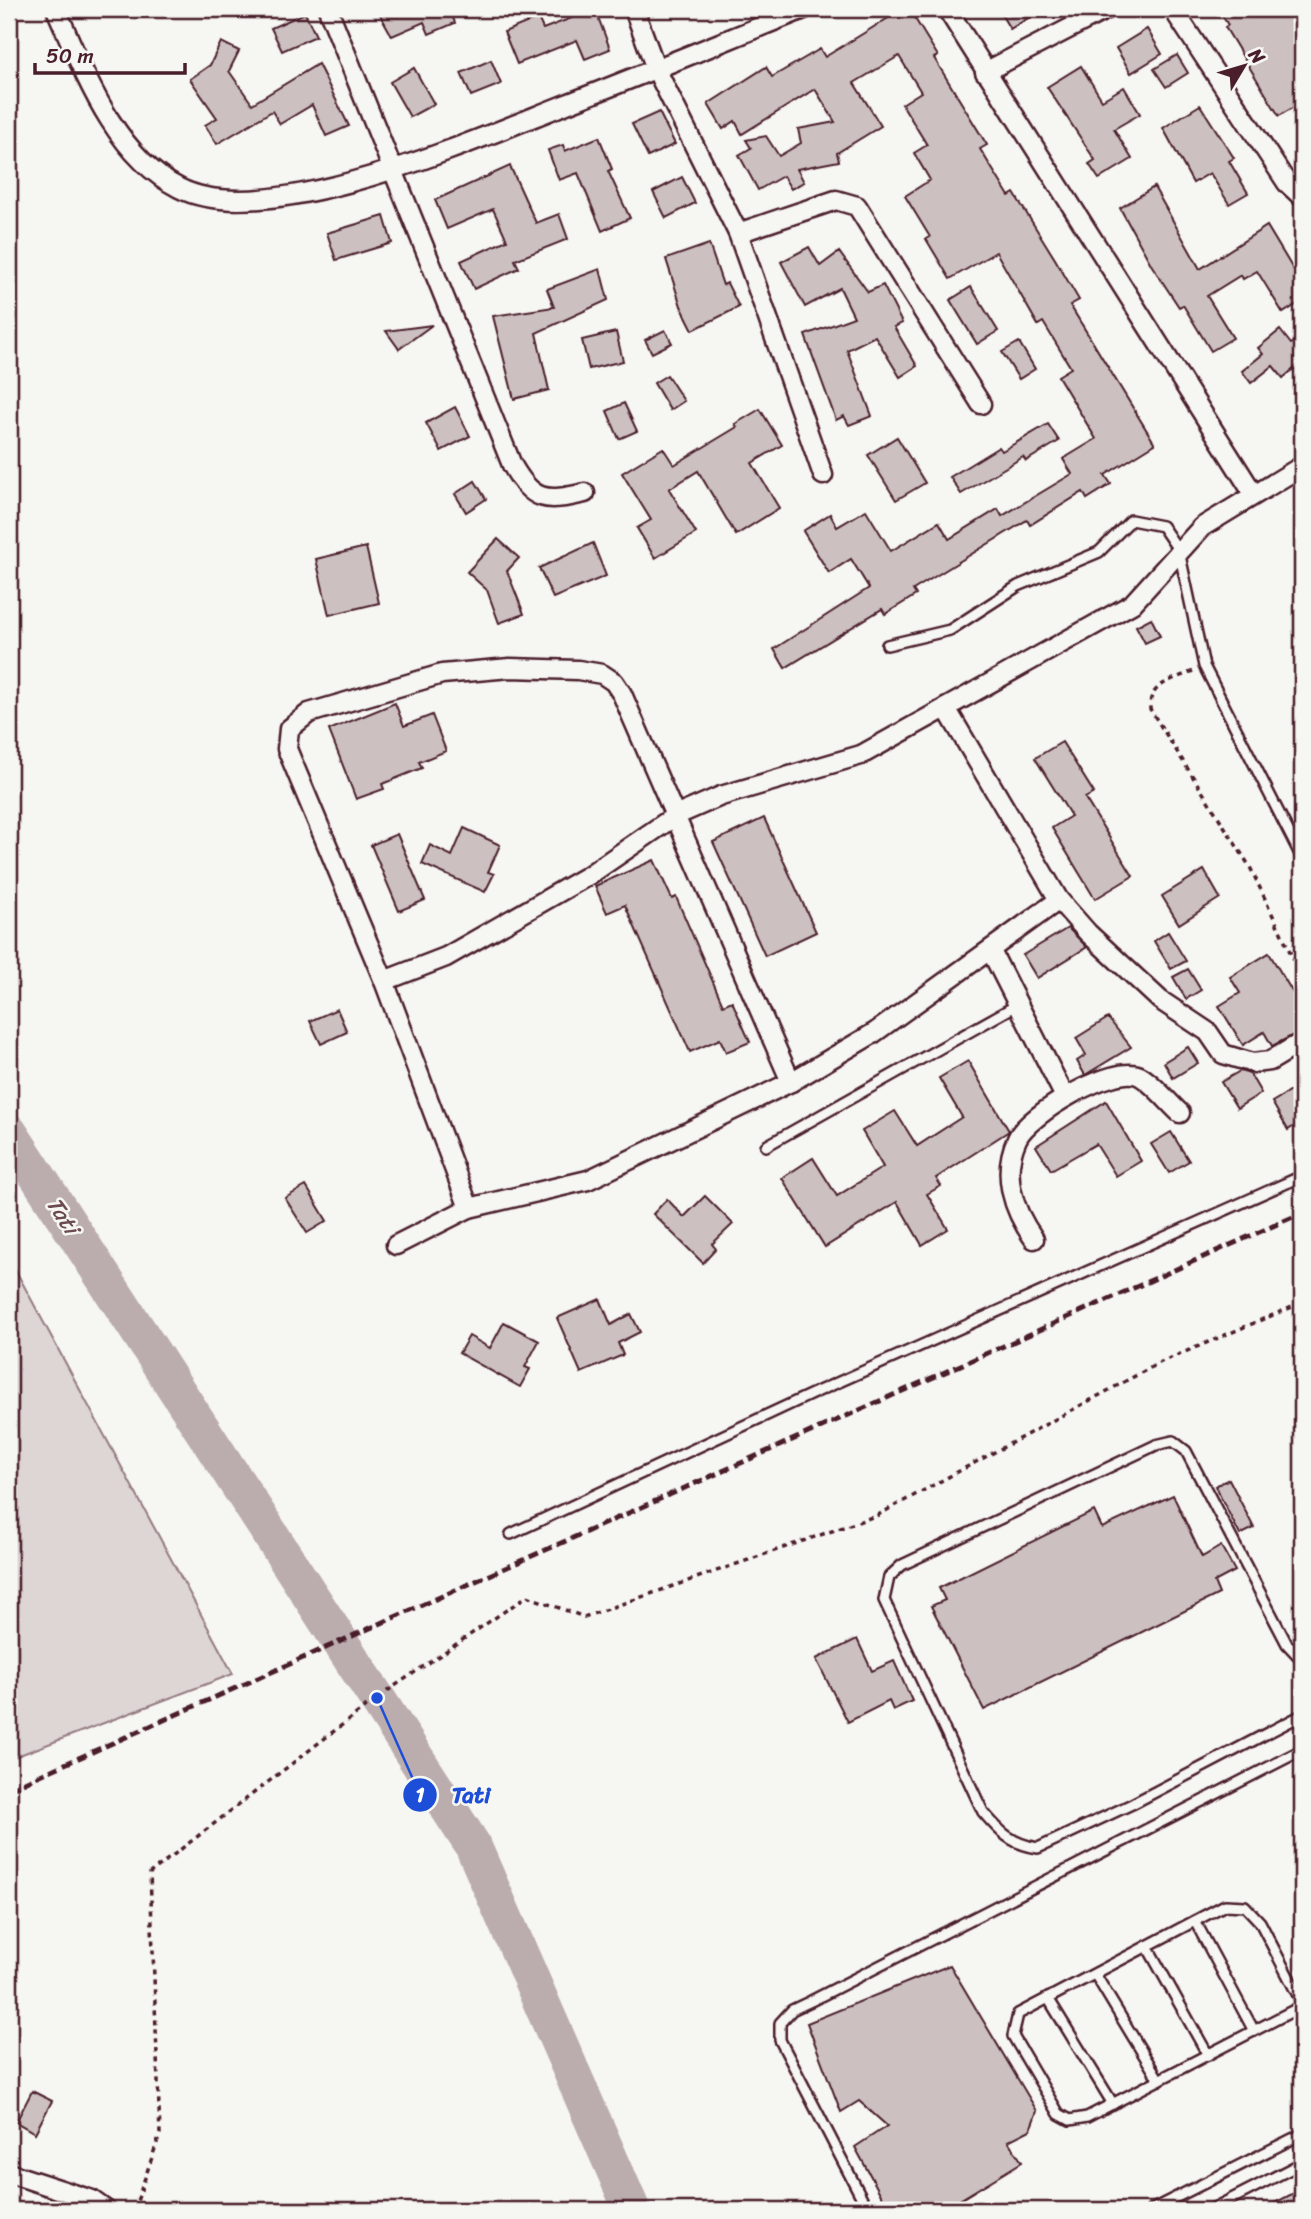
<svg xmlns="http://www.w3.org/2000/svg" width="1311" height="2219" font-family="Sriracha,sans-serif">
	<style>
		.green { fill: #ddd6d5; stroke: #947a80; stroke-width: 2 }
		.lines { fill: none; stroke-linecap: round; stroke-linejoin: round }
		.river { stroke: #bbadae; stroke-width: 37 }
		.building { fill: #ccc1c0; stroke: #4a1f2b; stroke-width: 2 }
		.lane-casing { stroke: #4a1f2b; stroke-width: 14 }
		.street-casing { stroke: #4a1f2b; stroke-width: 23 }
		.path { stroke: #4a1f2b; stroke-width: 3.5; stroke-dasharray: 5 5; stroke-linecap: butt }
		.lane { stroke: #f6f6f2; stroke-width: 9 }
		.street { stroke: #f6f6f2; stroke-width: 18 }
		.rail { stroke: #4a1f2b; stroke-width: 5; stroke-dasharray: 10 5; stroke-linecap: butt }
		.labels { text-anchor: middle; stroke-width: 5; stroke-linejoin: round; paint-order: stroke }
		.water-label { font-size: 23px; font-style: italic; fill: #6c4a52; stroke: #f6f6f2 }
		.leader { fill: none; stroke: #1d4ed8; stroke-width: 2.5 }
		.callout-dot { fill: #1d4ed8; stroke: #f6f6f2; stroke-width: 2.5 }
		.mark-label { font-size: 21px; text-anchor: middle; font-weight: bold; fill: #fff }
		.callout-label { font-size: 23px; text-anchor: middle; font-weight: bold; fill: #1d4ed8; stroke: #f6f6f2; stroke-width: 5; stroke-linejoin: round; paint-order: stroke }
	</style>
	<rect width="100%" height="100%" fill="#f6f6f2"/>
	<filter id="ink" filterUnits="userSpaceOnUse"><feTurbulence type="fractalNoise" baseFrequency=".0143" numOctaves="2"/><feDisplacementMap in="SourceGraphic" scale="14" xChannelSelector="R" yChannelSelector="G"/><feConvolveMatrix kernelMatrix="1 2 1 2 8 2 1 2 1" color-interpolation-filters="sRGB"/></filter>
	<g filter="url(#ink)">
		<path class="green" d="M 9,1258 L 233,1674 L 9,1759 Z"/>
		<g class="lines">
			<path class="river" d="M 9,1132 L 473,1846 L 632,2210"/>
		</g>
		<g class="building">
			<path d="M 377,9 L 453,9 L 450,10 L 455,23 L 429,34 L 424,22 L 392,36 Z"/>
			<path d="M 595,9 L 610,49 L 585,59 L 577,40 L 517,64 L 504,32 L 538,18 L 543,29 Z"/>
			<path d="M 903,9 L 909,9 L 938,56 L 934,58 L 987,145 L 980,149 L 1009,196 L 1014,193 L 1055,259 L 1079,300 L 1070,305 L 1155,444 L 1105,475 L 1111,484 L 1087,499 L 1083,492 L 1030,525 L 1027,520 L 913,590 L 916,595 L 885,614 L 882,609 L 785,668 L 774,649 L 869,588 L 851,559 L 829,573 L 803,531 L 830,514 L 837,527 L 866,510 L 891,551 L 939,522 L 949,539 L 998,509 L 1002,516 L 1072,474 L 1063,459 L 1096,439 L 1058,376 L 1071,368 L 1043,322 L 1038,325 L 996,252 L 950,279 L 926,239 L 930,237 L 905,196 L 930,180 L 914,153 L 927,145 L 902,104 L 921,92 L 899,56 L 854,83 L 881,126 L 837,153 L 839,161 L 797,169 L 804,182 L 791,189 L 783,176 L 758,190 L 739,155 L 751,148 L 746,140 L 766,136 L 779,156 L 801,143 L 798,129 L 835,122 L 815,89 L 742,134 L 735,121 L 723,129 L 708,104 L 766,67 L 772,77 L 820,49 L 825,57 Z"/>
			<path d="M 998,9 L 1043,9 L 1010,29 Z"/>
			<path d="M 1218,9 L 1302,9 L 1302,102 L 1279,116 L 1225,27 L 1228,25 Z"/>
			<path d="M 305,13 L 316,36 L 282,51 L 271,28 Z"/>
			<path d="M 1147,29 L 1162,54 L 1131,73 L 1116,48 Z"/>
			<path d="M 221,42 L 239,51 L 229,71 L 252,104 L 318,64 L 349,126 L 326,136 L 312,105 L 280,124 L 272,111 L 217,144 L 205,125 L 217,118 L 190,79 L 210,65 Z"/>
			<path d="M 1177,55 L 1188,73 L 1166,87 L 1154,69 Z"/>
			<path d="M 491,60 L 501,84 L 471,96 L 461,73 Z"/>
			<path d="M 1081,66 L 1102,100 L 1124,87 L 1140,114 L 1114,129 L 1132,159 L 1099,179 L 1089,164 L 1095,160 L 1047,87 Z"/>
			<path d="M 414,68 L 434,104 L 410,117 L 390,82 Z"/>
			<path d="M 1200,105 L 1234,158 L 1229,161 L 1248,193 L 1229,204 L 1210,173 L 1193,183 L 1163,128 Z"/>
			<path d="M 659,112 L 675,144 L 648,157 L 632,124 Z"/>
			<path d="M 599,137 L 612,169 L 608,171 L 630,218 L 602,231 L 578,173 L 559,180 L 548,150 L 563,145 L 565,151 Z"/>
			<path d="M 510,166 L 536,223 L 559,214 L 568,239 L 515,260 L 519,268 L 474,289 L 461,261 L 507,240 L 493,209 L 447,229 L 435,200 Z"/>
			<path d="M 682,177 L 695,203 L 666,218 L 653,192 Z"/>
			<path d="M 1154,187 L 1200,269 L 1267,226 L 1293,269 L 1302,263 L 1302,301 L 1283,313 L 1257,271 L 1243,279 L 1241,275 L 1207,296 L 1233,338 L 1211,351 L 1183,305 L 1179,307 L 1152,266 L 1120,208 Z"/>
			<path d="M 384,216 L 392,243 L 336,260 L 327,233 Z"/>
			<path d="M 709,244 L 723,285 L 727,283 L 739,307 L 693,330 L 681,306 L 666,259 Z"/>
			<path d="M 809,247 L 820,266 L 839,252 L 868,292 L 883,285 L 902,323 L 894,327 L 917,366 L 900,377 L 875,336 L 847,350 L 872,416 L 849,425 L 844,416 L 836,420 L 805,335 L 854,317 L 840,288 L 805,307 L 781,262 Z"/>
			<path d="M 600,269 L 608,300 L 536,333 L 549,390 L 514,399 L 493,316 L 554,307 L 547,289 Z"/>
			<path d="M 971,287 L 998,331 L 977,344 L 950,300 Z"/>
			<path d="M 432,325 L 399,349 L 386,331 Z"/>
			<path d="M 665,330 L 672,343 L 652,353 L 645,340 Z"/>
			<path d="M 1280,330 L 1291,344 L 1302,337 L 1302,362 L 1283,378 L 1273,366 L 1251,383 L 1242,371 L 1263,354 L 1258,348 Z"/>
			<path d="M 616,332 L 623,361 L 589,369 L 582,340 Z"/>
			<path d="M 1019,342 L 1035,369 L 1019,379 L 1002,352 Z"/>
			<path d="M 667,375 L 684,401 L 670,410 L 654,383 Z"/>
			<path d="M 624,403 L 637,431 L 619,439 L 607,411 Z"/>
			<path d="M 455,407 L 470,436 L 441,451 L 426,423 Z"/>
			<path d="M 760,409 L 782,445 L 752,463 L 779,508 L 736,535 L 698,471 L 669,489 L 696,533 L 655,558 L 637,528 L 651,520 L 622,473 L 663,448 L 674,465 L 737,427 L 735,424 Z"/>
			<path d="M 1048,424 L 1059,441 L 1026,461 L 1023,457 L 961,494 L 950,477 L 999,447 L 1002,451 Z"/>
			<path d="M 897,437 L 925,483 L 896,500 L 868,455 Z"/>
			<path d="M 475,481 L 486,499 L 466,512 L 455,494 Z"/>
			<path d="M 498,539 L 519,558 L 507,571 L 524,614 L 499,623 L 487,590 L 467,572 Z"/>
			<path d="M 593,543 L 606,576 L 553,598 L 539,568 Z"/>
			<path d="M 366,547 L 379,603 L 329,615 L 316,559 Z"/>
			<path d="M 1151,618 L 1160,636 L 1145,643 L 1136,626 Z"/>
			<path d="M 395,703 L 404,726 L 432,715 L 446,751 L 419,762 L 422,768 L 382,784 L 384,789 L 356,799 L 329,730 Z"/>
			<path d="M 1062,742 L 1094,793 L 1085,798 L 1133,876 L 1095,899 L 1052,828 L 1071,816 L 1035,758 Z"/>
			<path d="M 764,818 L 816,932 L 765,956 L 713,842 Z"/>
			<path d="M 464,828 L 500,845 L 488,872 L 494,874 L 485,892 L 422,864 L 430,845 L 452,856 Z"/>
			<path d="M 397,834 L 425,900 L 399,911 L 371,845 Z"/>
			<path d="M 654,860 L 672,899 L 676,897 L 723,1005 L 732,1001 L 750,1042 L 726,1052 L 720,1039 L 690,1052 L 625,905 L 607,913 L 595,886 Z"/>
			<path d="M 1204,870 L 1220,898 L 1179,924 L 1162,896 Z"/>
			<path d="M 1068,928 L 1087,947 L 1037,978 L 1023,955 Z"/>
			<path d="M 1168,932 L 1186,961 L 1171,969 L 1154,941 Z"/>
			<path d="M 1269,953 L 1302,1008 L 1302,1031 L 1272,1046 L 1264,1032 L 1243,1045 L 1219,1006 L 1240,993 L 1230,977 Z"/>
			<path d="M 1188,969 L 1201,990 L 1186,999 L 1173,977 Z"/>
			<path d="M 337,1009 L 347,1032 L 321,1044 L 310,1021 Z"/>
			<path d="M 1108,1018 L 1131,1047 L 1085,1075 L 1077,1061 L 1086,1055 L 1076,1038 Z"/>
			<path d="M 1188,1047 L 1198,1063 L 1173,1078 L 1164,1062 Z"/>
			<path d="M 968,1061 L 1009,1131 L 936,1178 L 941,1186 L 927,1194 L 948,1229 L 922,1245 L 897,1202 L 825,1247 L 782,1178 L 813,1158 L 837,1196 L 883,1167 L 862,1131 L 895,1111 L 917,1146 L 962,1117 L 939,1078 Z"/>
			<path d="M 1240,1071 L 1250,1074 L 1261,1093 L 1237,1108 L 1221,1082 Z"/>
			<path d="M 1294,1089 L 1302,1103 L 1302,1121 L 1288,1130 L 1272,1102 Z"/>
			<path d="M 1106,1101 L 1141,1161 L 1116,1176 L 1096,1144 L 1051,1170 L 1036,1146 Z"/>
			<path d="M 1171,1132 L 1189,1161 L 1169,1173 L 1151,1144 Z"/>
			<path d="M 306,1186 L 327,1221 L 307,1233 L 285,1198 Z"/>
			<path d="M 705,1196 L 733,1224 L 712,1244 L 716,1249 L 703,1263 L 653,1214 L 667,1199 L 684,1217 Z"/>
			<path d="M 600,1299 L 611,1325 L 631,1314 L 640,1332 L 618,1343 L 623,1355 L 581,1373 L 557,1318 Z"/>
			<path d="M 504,1322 L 539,1341 L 525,1367 L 530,1369 L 520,1387 L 459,1353 L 469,1336 L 490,1348 Z"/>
			<path d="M 1229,1479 L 1254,1528 L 1240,1535 L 1215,1486 Z"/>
			<path d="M 1173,1495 L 1202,1557 L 1221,1546 L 1235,1571 L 1214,1582 L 1219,1594 L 984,1710 L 931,1606 L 945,1600 L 939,1588 L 1094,1511 L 1102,1528 Z"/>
			<path d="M 857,1639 L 872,1671 L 894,1661 L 912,1701 L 893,1710 L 889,1701 L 848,1722 L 816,1659 Z"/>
			<path d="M 950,1965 L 1037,2111 L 1030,2130 L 1008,2141 L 1022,2162 L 943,2210 L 889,2210 L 855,2147 L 887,2126 L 859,2101 L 841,2112 L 807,2023 Z"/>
			<path d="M 32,2091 L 52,2101 L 35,2133 L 16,2122 Z"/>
			<path d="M 1302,2189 L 1302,2210 L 1261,2210 Z"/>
		</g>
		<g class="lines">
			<defs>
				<g id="lane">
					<path d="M 887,645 L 950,630 L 1018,586 L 1099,552 L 1131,520 L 1162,526 L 1179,551 L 1204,666 L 1302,858"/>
					<path d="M 766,1146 L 1017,1005"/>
					<path d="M 511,1534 L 812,1394 L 1302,1176"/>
					<path d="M 1302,1660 L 1287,1644 L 1186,1451 L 1173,1441 L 1156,1445 L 902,1565 L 889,1577 L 884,1600 L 983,1812 C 1000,1832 1011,1844 1038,1848 L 1132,1804 L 1302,1715"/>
					<path d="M 1195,1921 L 1254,2031"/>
					<path d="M 1147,1946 L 1208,2055"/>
					<path d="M 1095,1974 L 1159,2080"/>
					<path d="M 1048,1998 L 1113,2104"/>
					<path d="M 1302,2003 L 1260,1922 L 1245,1906 L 1225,1905 L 1018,2014 L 1013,2036 L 1059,2114 L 1070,2120 L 1087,2117 L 1302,2006"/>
					<path d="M 868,2210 L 780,2040 L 780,2023 L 792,2010 L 811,2001 L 1302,1750"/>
					<path d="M 1151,2210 L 1302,2134"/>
					<path d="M 1210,2210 L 1302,2163"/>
				</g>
				<g id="street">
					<path d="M 56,9 C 84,72 114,155 179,188 C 266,233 477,139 564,105 C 644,74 724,41 804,9"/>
					<path d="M 328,9 L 512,465 C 533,502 545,502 585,493"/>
					<path d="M 634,9 L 656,69 L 738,233 L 823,475"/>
					<path d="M 947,9 L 1253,493"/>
					<path d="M 1173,9 L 1287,183 L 1302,197"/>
					<path d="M 985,72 L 1107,9"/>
					<path d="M 738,233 L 836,200 L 857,206 L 981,404"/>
					<path d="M 946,708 L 1059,900 L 1088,933 L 1160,1000 L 1208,1032 L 1223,1054 L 1253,1063 L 1270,1061 L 1302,1042"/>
					<path d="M 991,951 L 1065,1097"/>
					<path d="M 384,981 L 446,957 L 589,875 L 675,816 L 721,796 L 861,755 L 1132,604 L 1202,527 L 1302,466"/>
					<path d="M 469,1208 L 384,981 L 287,749 L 289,729 L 309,713 L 442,674 L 510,668 L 578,670 L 602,674 L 614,682 L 622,694 L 791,1082"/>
					<path d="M 1034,1239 C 1013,1210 1001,1174 1017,1139 C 1027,1115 1114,1063 1140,1076 C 1154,1084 1168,1102 1180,1113"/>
					<path d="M 396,1245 L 469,1208 L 588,1180 L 791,1082 L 874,1033 L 1059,900"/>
					<path d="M 9,2173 L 92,2200 L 106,2210"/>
				</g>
			</defs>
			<use href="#lane" class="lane-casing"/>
			<use href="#street" class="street-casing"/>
			<g class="path">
				<path d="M 1193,671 C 1173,680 1148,684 1150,709 L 1250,867 L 1302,977"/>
				<path d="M 134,2210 L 160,2134 L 150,1873 L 377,1698 L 527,1596 L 584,1617 L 878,1515 L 1161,1362 L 1292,1307 L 1302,1310"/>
			</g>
			<use href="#lane" class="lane"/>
			<use href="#street" class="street"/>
			<path class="rail" d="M 9,1789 L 1302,1213"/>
		</g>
	</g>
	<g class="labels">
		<g class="water-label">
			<text transform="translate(63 1215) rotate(57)" y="8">Tati</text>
		</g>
	</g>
	<path class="leader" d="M377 1698L420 1795"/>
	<g class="callout-dot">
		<circle cx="377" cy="1698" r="7"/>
		<circle cx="420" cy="1795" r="18"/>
	</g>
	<g class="mark-label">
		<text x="420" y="1802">1</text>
	</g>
	<g class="callout-label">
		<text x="471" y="1803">Tati</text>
	</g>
	<rect width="1311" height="2219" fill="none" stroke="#f6f6f2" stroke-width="35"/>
	<rect x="18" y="18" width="1276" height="2184" fill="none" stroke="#4a1f2b" stroke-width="2.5" filter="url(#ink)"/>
	<g transform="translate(1244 66) rotate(52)" stroke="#f6f6f2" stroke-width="5" paint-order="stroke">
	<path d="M0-5L12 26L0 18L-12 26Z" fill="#4a1f2b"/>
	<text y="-10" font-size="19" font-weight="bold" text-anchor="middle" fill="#4a1f2b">N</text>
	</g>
	<path d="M35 63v10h150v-10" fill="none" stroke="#4a1f2b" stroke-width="3.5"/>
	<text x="46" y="63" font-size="21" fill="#4a1f2b" stroke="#f6f6f2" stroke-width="5" paint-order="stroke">50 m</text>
</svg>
